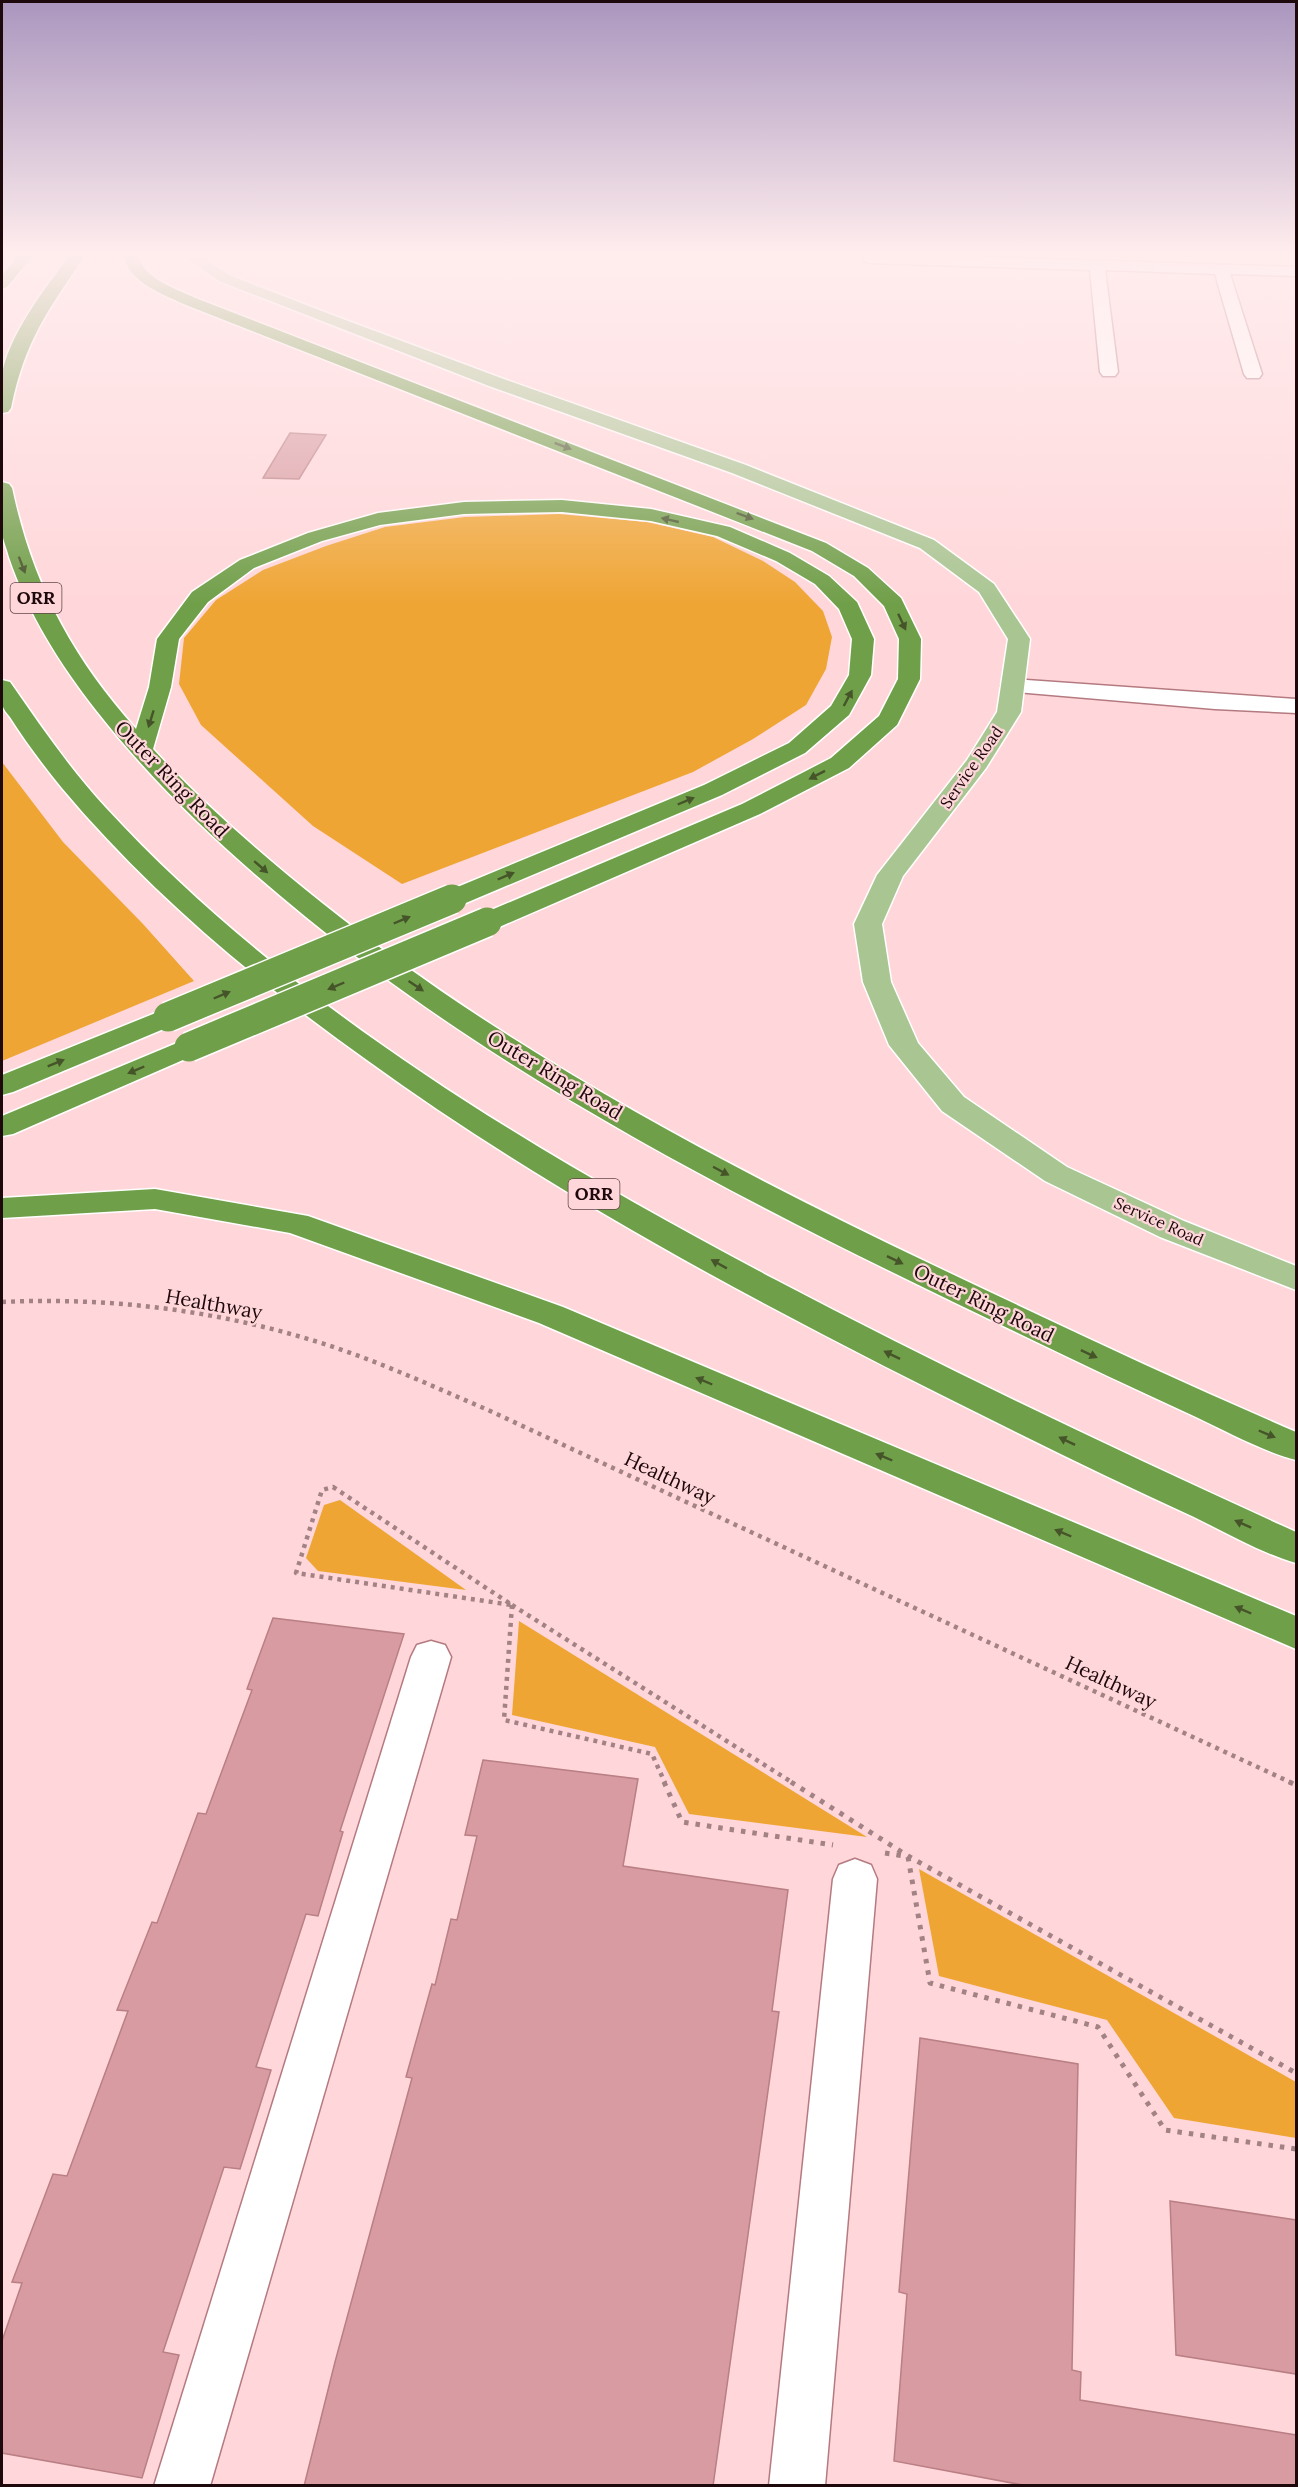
<svg xmlns="http://www.w3.org/2000/svg" width="1298" height="2487" font-family="Lora,serif">
	<style>
		.green { fill: #efa534 }
		.building { fill: #d89ba1; stroke: #b97f84; stroke-width: 1.5 }
		.lines { fill: none; stroke-linecap: round; stroke-linejoin: round }
		.minor-casing { stroke: #b47a80; stroke-width: 3 }
		.major-casing { stroke: #fff; stroke-width: 3 }
		.highway-casing { stroke: #fff; stroke-width: 3 }
		.path-far1 { stroke: #a38285; stroke-width: 4.5; stroke-dasharray: 4 5; stroke-linecap: butt }
		.path { stroke: #a38285; stroke-width: 5; stroke-dasharray: 4.5 7; stroke-linecap: butt }
		.minor { fill: #fff; fill-rule: evenodd }
		.major { fill: #a9c592; fill-rule: evenodd }
		.highway { fill: #709f49; fill-rule: evenodd }
		.highway-bridge-casing { stroke: #fff; stroke-width: 32; stroke-linecap: butt }
		.highway-bridge { stroke: #709f49; stroke-width: 29 }
		.oneway { fill: #46542a }
		.labels { text-anchor: middle; stroke-width: 4.5; stroke-linejoin: round; paint-order: stroke }
		.far-street-label { font-size: 16px; fill: #1d080b; stroke: #ffd7da }
		.shield { fill: #ffd7da; stroke: #614649; stroke-width: 1.5 }
		.shield-label { font-size: 18px; font-weight: bold; fill: #1d080b }
		.street-label { font-size: 20px; fill: #1d080b; stroke: #ffd7da }
	</style>
	<rect width="100%" height="100%" fill="#ffd7da"/>
	<g class="green">
		<path d="M 559,514 L 647,522 L 713,537 L 763,561 L 795,582 L 823,611 L 832,637 L 826,669 L 806,705 L 753,739 L 693,772 L 402,884 L 313,826 L 201,725 L 179,684 L 184,638 L 216,600 L 263,570 L 326,546 L 385,527 L 465,517 Z"/>
		<path d="M 2,762 L 63,842 L 143,924 L 194,981 L 2,1061 Z"/>
		<path d="M 340,1500 L 466,1590 L 318,1571 L 306,1558 L 324,1505 Z"/>
		<path d="M 519,1621 L 867,1837 L 689,1814 L 655,1747 L 512,1715 Z"/>
		<path d="M 919,1869 L 1296,2082 L 1296,2138 L 1174,2118 L 1107,2020 L 939,1976 Z"/>
	</g>
	<g class="building">
		<path d="M 290,433 L 326,435 L 299,479 L 263,478 Z"/>
		<path d="M 273,1618 L 404,1634 L 340,1831 L 343,1832 L 318,1916 L 306,1914 L 256,2067 L 271,2070 L 240,2169 L 224,2167 L 163,2352 L 179,2355 L 142,2478 L 2,2453 L 2,2341 L 22,2283 L 12,2282 L 53,2174 L 67,2176 L 128,2011 L 117,2010 L 152,1922 L 157,1923 L 198,1813 L 206,1814 L 252,1690 L 247,1689 Z"/>
		<path d="M 483,1760 L 638,1779 L 623,1866 L 788,1890 L 772,2011 L 779,2012 L 713,2486 L 304,2486 L 335,2362 L 412,2078 L 406,2077 L 432,1984 L 435,1985 L 451,1919 L 457,1920 L 477,1836 L 465,1835 Z"/>
		<path d="M 920,2038 L 1078,2064 L 1072,2370 L 1081,2372 L 1080,2400 L 1296,2435 L 1296,2486 L 1028,2486 L 894,2461 L 907,2294 L 899,2292 Z"/>
		<path d="M 1170,2201 L 1296,2220 L 1296,2374 L 1176,2355 Z"/>
	</g>
	<g class="lines">
		<defs>
			<g id="minor">
				<path d="M 863,256 L 951,256 L 1296,267 L 1296,276 L 1230,274 L 1262,374 L 1259,378 L 1247,378 L 1244,374 L 1215,274 L 1105,270 L 1118,372 L 1115,376 L 1103,376 L 1100,372 L 1090,270 L 869,263 L 864,261 Z"/>
				<path d="M 1012,679 L 1296,699 L 1296,713 L 1215,709 L 1004,691 L 1001,686 L 1004,681 Z"/>
				<path d="M 431,1641 L 445,1645 L 451,1657 L 210,2486 L 154,2486 L 411,1657 L 417,1645 Z"/>
				<path d="M 855,1859 L 871,1865 L 877,1879 L 825,2486 L 769,2486 L 833,1879 L 839,1865 Z"/>
			</g>
			<path id="major" d="M 183,256 L 201,256 L 229,275 L 332,315 L 501,378 L 746,465 L 934,540 L 994,584 L 1030,639 L 1021,712 L 986,768 L 903,876 L 882,924 L 891,982 L 918,1043 L 964,1097 L 1067,1167 L 1184,1221 L 1296,1266 L 1296,1290 L 1160,1237 L 1045,1181 L 942,1111 L 889,1045 L 863,982 L 854,924 L 877,875 L 967,760 L 997,712 L 1008,639 L 979,592 L 920,548 L 732,473 L 489,386 L 219,281 Z"/>
			<g id="highway">
				<path d="M 18,256 L 33,256 L 7,287 L 2,289 L 2,275 Z"/>
				<path d="M 70,256 L 85,256 C 48,309 24,343 11,408 L 8,412 L 2,413 C 2,401 0,388 2,376 C 6,340 47,284 70,256 Z"/>
				<path d="M 123,256 L 138,256 C 145,280 177,289 198,299 L 826,543 L 868,568 L 901,598 L 921,639 L 920,679 L 897,725 L 849,768 L 760,814 L 497,928 L 487,930 L 477,928 L 473,922 L 477,916 L 742,804 L 831,758 L 879,716 L 898,679 L 899,639 L 884,606 L 854,576 L 812,551 L 186,305 C 163,294 131,284 123,256 Z"/>
				<path d="M 2,482 L 9,484 L 12,488 C 32,583 71,656 136,729 L 149,687 L 157,639 L 192,592 L 240,560 L 308,533 L 378,513 L 464,502 L 562,500 L 651,509 L 730,527 L 790,553 L 829,576 L 857,602 L 874,639 L 871,675 L 849,715 L 805,753 L 722,795 L 461,905 L 452,907 L 443,905 L 439,899 L 443,893 L 704,785 L 789,743 L 831,706 L 849,675 L 852,639 L 839,609 L 815,584 L 776,561 L 717,536 L 651,521 L 562,512 L 464,514 L 380,525 L 322,541 L 254,568 L 208,602 L 179,639 L 171,687 L 153,749 C 204,805 263,856 322,903 C 509,1052 721,1164 935,1266 C 1055,1323 1175,1380 1296,1432 L 1296,1460 C 1262,1451 1228,1432 1196,1417 C 1137,1390 1078,1362 1020,1334 C 772,1215 521,1092 306,917 C 230,855 157,788 96,710 C 60,664 28,613 9,557 C 7,549 3,540 2,533 C 0,517 1,497 2,482 Z"/>
				<path d="M 2,680 L 10,682 C 40,725 69,768 105,807 C 289,1007 536,1153 774,1279 C 945,1369 1120,1452 1296,1532 L 1296,1563 C 1261,1553 1227,1533 1194,1517 C 1131,1488 1068,1458 1006,1427 C 786,1318 566,1204 367,1060 C 256,981 150,893 62,788 C 44,766 26,742 10,717 C 7,713 3,709 2,704 C 0,697 2,686 2,680 Z"/>
				<path d="M 168,1008 L 178,1011 L 182,1017 L 178,1023 L 13,1092 L 2,1095 L 2,1075 Z"/>
				<path d="M 189,1038 L 199,1041 L 204,1047 L 199,1053 L 13,1134 L 2,1136 L 2,1116 Z"/>
				<path d="M 155,1189 L 308,1216 L 563,1307 L 1296,1616 L 1296,1649 L 539,1323 L 290,1233 L 155,1209 L 2,1218 L 2,1198 Z"/>
			</g>
		</defs>
		<use href="#minor" class="minor-casing"/>
		<use href="#major" class="major-casing"/>
		<use href="#highway" class="highway-casing"/>
		<g class="path-far1">
			<path d="M 2,1302 C 110,1297 215,1310 318,1342 C 376,1360 432,1386 488,1410 L 1292,1783"/>
			<path d="M 333,1487 L 512,1605 L 296,1573 L 322,1490 Z"/>
			<path d="M 512,1605 L 793,1783"/>
			<path d="M 512,1605 L 504,1720 L 652,1754 L 665,1783"/>
		</g>
		<g class="path">
			<path d="M 664,1782 L 682,1822 L 833,1845"/>
			<path d="M 791,1782 L 908,1856 L 1296,2073"/>
			<path d="M 1289,1782 L 1296,1785"/>
			<path d="M 885,1853 L 904,1856"/>
			<path d="M 908,1857 L 930,1983 L 1098,2027 L 1165,2130 L 1296,2149"/>
		</g>
		<use href="#minor" class="minor"/>
		<use href="#major" class="major"/>
		<use href="#highway" class="highway"/>
		<defs>
			<g id="highway-bridge">
				<path d="M 168,1017 L 452,899"/>
				<path d="M 189,1047 L 487,922"/>
			</g>
		</defs>
		<use href="#highway-bridge" class="highway-bridge-casing"/>
		<use href="#highway-bridge" class="highway-bridge"/>
	</g>
	<defs><path id="oneway-solid" d="M-6-.8H1V-3.2L6.5 0L1 3.2V.8H-6Z" transform="scale(1.5)"/></defs>
	<g class="oneway">
		<use href="#oneway-solid" transform="translate(563 446) rotate(21)"/>
		<use href="#oneway-solid" transform="translate(745 516) rotate(21)"/>
		<use href="#oneway-solid" transform="translate(670 520) rotate(-167)"/>
		<use href="#oneway-solid" transform="translate(22 565) rotate(69)"/>
		<use href="#oneway-solid" transform="translate(902 622) rotate(65)"/>
		<use href="#oneway-solid" transform="translate(848 698) rotate(-62)"/>
		<use href="#oneway-solid" transform="translate(151 719) rotate(107)"/>
		<use href="#oneway-solid" transform="translate(817 775) rotate(153)"/>
		<use href="#oneway-solid" transform="translate(686 801) rotate(-23)"/>
		<use href="#oneway-solid" transform="translate(261 867) rotate(41)"/>
		<use href="#oneway-solid" transform="translate(506 876) rotate(-23)"/>
		<use href="#oneway-solid" transform="translate(402 920) rotate(-23)"/>
		<use href="#oneway-solid" transform="translate(336 986) rotate(157)"/>
		<use href="#oneway-solid" transform="translate(416 986) rotate(34)"/>
		<use href="#oneway-solid" transform="translate(222 995) rotate(-23)"/>
		<use href="#oneway-solid" transform="translate(56 1063) rotate(-22)"/>
		<use href="#oneway-solid" transform="translate(136 1070) rotate(157)"/>
		<use href="#oneway-solid" transform="translate(721 1171) rotate(28)"/>
		<use href="#oneway-solid" transform="translate(895 1260) rotate(26)"/>
		<use href="#oneway-solid" transform="translate(719 1264) rotate(-151)"/>
		<use href="#oneway-solid" transform="translate(1089 1354) rotate(25)"/>
		<use href="#oneway-solid" transform="translate(892 1355) rotate(-154)"/>
		<use href="#oneway-solid" transform="translate(704 1381) rotate(-157)"/>
		<use href="#oneway-solid" transform="translate(1267 1434) rotate(23)"/>
		<use href="#oneway-solid" transform="translate(1067 1441) rotate(-154)"/>
		<use href="#oneway-solid" transform="translate(884 1457) rotate(-157)"/>
		<use href="#oneway-solid" transform="translate(1243 1524) rotate(-156)"/>
		<use href="#oneway-solid" transform="translate(1063 1533) rotate(-157)"/>
		<use href="#oneway-solid" transform="translate(1243 1610) rotate(-157)"/>
	</g>
	<linearGradient id="sky" x2="0" y2="1"><stop stop-color="#aa96be"/><stop offset="0.42" stop-color="#ffedee"/><stop offset="1" stop-color="#ffedee" stop-opacity="0"/></linearGradient>
	<rect width="1298" height="604" fill="url(#sky)"/>
	<g class="labels">
		<g class="far-street-label">
			<text transform="translate(971 767) rotate(-55)" y="6">Service Road</text>
			<text transform="translate(1159 1221) rotate(24)" y="6">Service Road</text>
		</g>
		<g class="shield">
			<rect x="10.5" y="583" width="51" height="30" rx="4.5"/>
			<rect x="568.5" y="1179" width="51" height="30" rx="4.5"/>
		</g>
		<g class="shield-label">
			<text x="36" y="604">ORR</text>
			<text x="594" y="1200">ORR</text>
		</g>
		<g class="street-label">
			<text transform="translate(172 779) rotate(46)" y="7">Outer Ring Road</text>
			<text transform="translate(555 1075) rotate(31)" y="7">Outer Ring Road</text>
			<text transform="translate(984 1303) rotate(26)" y="7">Outer Ring Road</text>
			<text transform="translate(214 1304) rotate(10)" y="7">Healthway</text>
			<text transform="translate(670 1478) rotate(25)" y="7">Healthway</text>
			<text transform="translate(1111 1682) rotate(25)" y="7">Healthway</text>
		</g>
	</g>
	<rect width="1298" height="2487" fill="none" stroke="#1d080b" stroke-width="6"/>
</svg>
